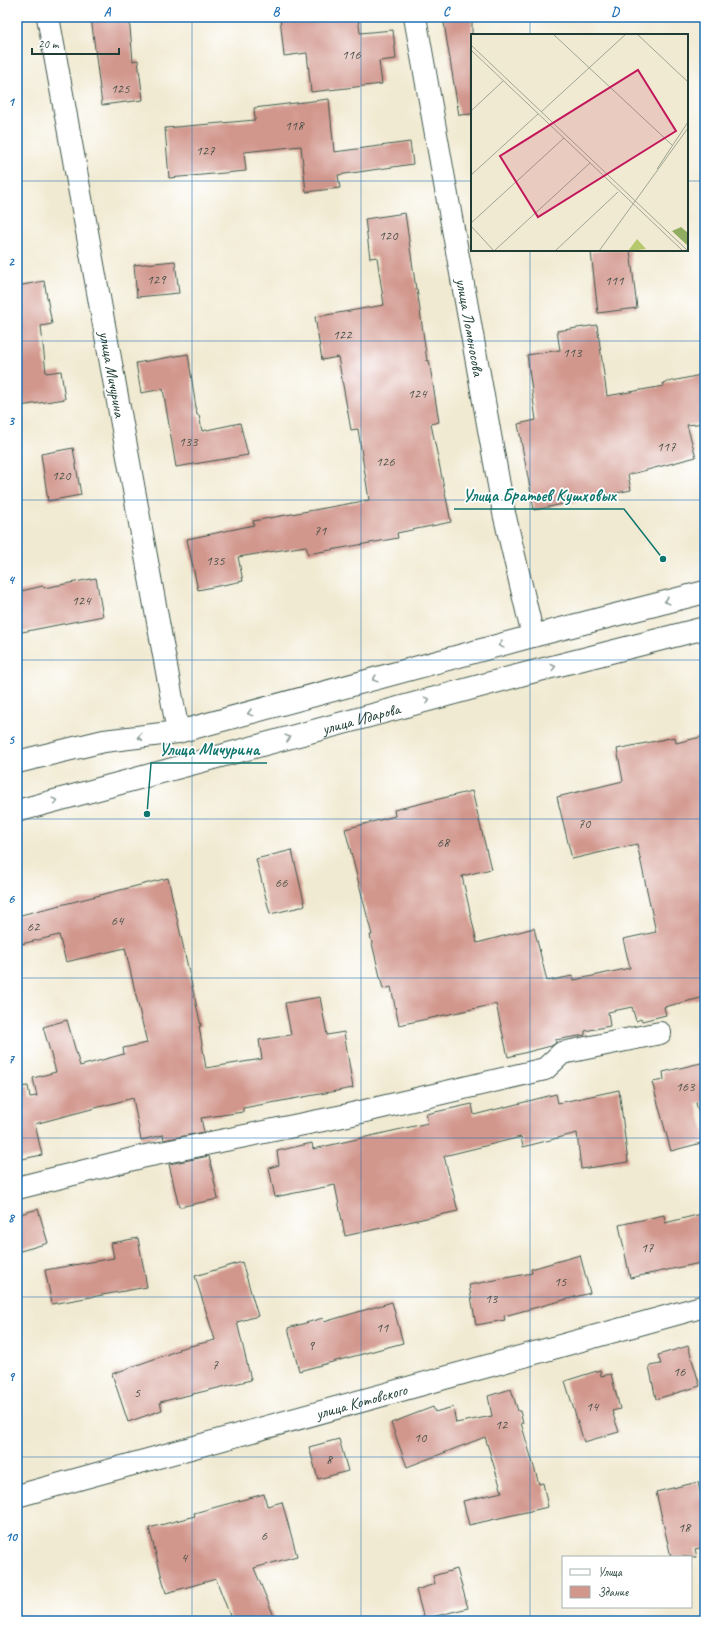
<svg xmlns="http://www.w3.org/2000/svg" width="722" height="1638" font-family="Caveat,sans-serif">
	<style>
		.building { fill: #d1968c }
		.lines { fill: none; stroke-linecap: round; stroke-linejoin: round }
		.minor-casing { stroke: #3e574c; stroke-width: 24 }
		.major-casing { stroke: #3e574c; stroke-width: 24 }
		.minor { stroke: #fff; stroke-width: 22 }
		.major { stroke: #fff; stroke-width: 22 }
		.oneway { stroke: #8f9e9a }
		.grid { fill: none; stroke: #1f6fb2; stroke-width: 1; stroke-opacity: 0.55 }
		.labels { text-anchor: middle; stroke-width: 3.5; stroke-linejoin: round; paint-order: stroke }
		.number-label { font-size: 14px; fill: #4c534a }
		.street-label { font-size: 16px; fill: #1f3d34; stroke: #fff }
		.inset-road { fill: none; stroke: #9da593; stroke-width: 1 }
		.view { fill: #c2185b; fill-opacity: 0.15; stroke: #c2185b; stroke-width: 2 }
		.inset-edge { fill: none; stroke: #1f3d34; stroke-width: 2 }
		.leader { fill: none; stroke: #0f766e; stroke-width: 1.5 }
		.callout-dot { fill: #0f766e; stroke: #fff; stroke-width: 1.5 }
		.callout-label { font-size: 17px; text-anchor: middle; font-weight: bold; fill: #0f766e; stroke: #fff; stroke-width: 3.5; stroke-linejoin: round; paint-order: stroke }
		.neatline { fill: none; stroke: #1f6fb2; stroke-width: 1.5 }
		.grid-label { font-size: 13px; text-anchor: middle; font-weight: bold; fill: #1f6fb2 }
	</style>
	<rect width="100%" height="100%" fill="#fff"/>
	<filter id="ink" filterUnits="userSpaceOnUse"><feTurbulence type="fractalNoise" baseFrequency=".025" numOctaves="2"/><feDisplacementMap in="SourceGraphic" scale="8" xChannelSelector="R" yChannelSelector="G"/><feConvolveMatrix kernelMatrix="1 2 1 2 8 2 1 2 1" color-interpolation-filters="sRGB"/></filter>
	<filter id="wash" filterUnits="userSpaceOnUse"><feTurbulence type="fractalNoise" baseFrequency=".012" numOctaves="4" result="noise"/><feDisplacementMap in="SourceGraphic" scale="16" xChannelSelector="R" yChannelSelector="G"/><feGaussianBlur stdDeviation="0.9" result="paint"/><feColorMatrix in="noise" values="0 0 0 0 0 0 0 0 0 0 0 0 0 0 0 0 0 1.4 0 .05"/><feComposite in="paint" operator="in"/></filter>
	<g filter="url(#wash)">
		<rect width="100%" height="100%" fill="#f1ead2"/>
		<g id="blocks">
			<g class="building">
				<path d="M 91,17 L 129,17 L 133,61 L 138,60 L 143,100 L 102,105 Z"/>
				<path d="M 280,17 L 358,17 L 360,33 L 393,30 L 396,59 L 379,61 L 382,84 L 311,92 L 307,53 L 284,56 Z"/>
				<path d="M 443,17 L 472,17 L 472,114 L 459,115 Z"/>
				<path d="M 329,99 L 334,152 L 410,142 L 413,164 L 338,175 L 340,188 L 306,192 L 301,146 L 244,152 L 246,171 L 169,178 L 165,128 L 255,120 L 254,108 Z"/>
				<path d="M 405,213 L 416,289 L 417,289 L 427,361 L 429,360 L 439,422 L 431,424 L 451,522 L 397,533 L 398,538 L 308,554 L 306,546 L 238,557 L 243,581 L 198,590 L 187,539 L 254,525 L 253,521 L 369,500 L 358,429 L 351,430 L 338,357 L 322,360 L 315,317 L 384,305 L 377,257 L 370,258 L 365,219 Z"/>
				<path d="M 606,250 L 630,250 L 637,308 L 598,313 L 591,252 Z"/>
				<path d="M 175,261 L 179,293 L 137,297 L 134,265 Z"/>
				<path d="M 44,281 L 52,324 L 41,326 L 46,373 L 61,371 L 65,399 L 20,406 L 17,383 L 17,286 Z"/>
				<path d="M 597,325 L 607,396 L 664,386 L 663,383 L 705,374 L 705,423 L 687,425 L 696,457 L 628,475 L 631,490 L 534,510 L 518,424 L 536,420 L 527,355 L 560,350 L 557,331 Z"/>
				<path d="M 188,354 L 197,415 L 199,415 L 202,431 L 240,423 L 248,455 L 176,467 L 163,389 L 141,393 L 136,363 Z"/>
				<path d="M 73,448 L 81,495 L 48,501 L 41,454 Z"/>
				<path d="M 96,578 L 103,616 L 17,633 L 17,592 L 43,586 L 44,588 Z"/>
				<path d="M 705,736 L 705,997 L 664,1007 L 666,1015 L 642,1021 L 641,1019 L 636,1021 L 632,1007 L 608,1012 L 610,1026 L 585,1031 L 585,1035 L 555,1040 L 556,1043 L 551,1046 L 508,1057 L 496,1004 L 399,1025 L 391,987 L 383,989 L 370,935 L 372,935 L 345,829 L 395,816 L 394,810 L 472,791 L 491,869 L 462,876 L 477,943 L 534,928 L 547,981 L 573,976 L 574,980 L 630,968 L 623,939 L 656,932 L 637,844 L 572,859 L 557,797 L 623,781 L 617,749 L 675,737 L 676,743 Z"/>
				<path d="M 292,850 L 305,906 L 270,914 L 256,859 Z"/>
				<path d="M 168,878 L 201,1026 L 199,1026 L 206,1068 L 262,1059 L 259,1040 L 291,1035 L 285,1003 L 320,997 L 327,1035 L 344,1032 L 353,1088 L 243,1108 L 243,1112 L 201,1118 L 204,1132 L 164,1140 L 163,1135 L 141,1140 L 133,1098 L 35,1124 L 42,1155 L 17,1160 L 17,1087 L 28,1086 L 30,1097 L 37,1096 L 33,1078 L 56,1072 L 43,1027 L 67,1020 L 80,1066 L 124,1054 L 123,1048 L 147,1043 L 125,948 L 66,962 L 59,935 L 17,945 L 17,916 Z"/>
				<path d="M 705,1062 L 705,1101 L 696,1103 L 705,1135 L 705,1142 L 671,1151 L 652,1082 L 664,1080 L 663,1072 Z"/>
				<path d="M 619,1090 L 628,1162 L 581,1169 L 577,1133 L 523,1147 L 521,1137 L 444,1156 L 458,1211 L 345,1236 L 335,1185 L 275,1197 L 269,1168 L 279,1165 L 277,1151 L 312,1143 L 313,1149 L 428,1123 L 426,1114 L 472,1104 L 474,1115 L 556,1094 L 558,1103 Z"/>
				<path d="M 209,1156 L 218,1199 L 179,1207 L 169,1164 Z"/>
				<path d="M 38,1209 L 48,1243 L 17,1252 L 17,1215 Z"/>
				<path d="M 705,1213 L 705,1262 L 630,1278 L 619,1225 L 664,1215 L 665,1223 Z"/>
				<path d="M 138,1238 L 147,1287 L 52,1304 L 45,1270 L 114,1258 L 111,1243 Z"/>
				<path d="M 580,1255 L 590,1293 L 504,1316 L 505,1320 L 476,1325 L 469,1285 L 532,1273 L 531,1269 Z"/>
				<path d="M 242,1262 L 258,1316 L 237,1322 L 251,1380 L 160,1402 L 162,1410 L 128,1422 L 112,1374 L 179,1350 L 178,1349 L 215,1340 L 195,1276 Z"/>
				<path d="M 392,1302 L 403,1343 L 299,1371 L 288,1328 L 323,1318 L 324,1322 Z"/>
				<path d="M 688,1346 L 700,1386 L 656,1399 L 649,1366 L 661,1364 L 658,1355 Z"/>
				<path d="M 600,1370 L 601,1376 L 611,1374 L 620,1409 L 612,1411 L 619,1432 L 584,1442 L 565,1381 Z"/>
				<path d="M 511,1389 L 518,1411 L 520,1411 L 523,1423 L 521,1423 L 539,1484 L 543,1483 L 548,1507 L 469,1525 L 463,1501 L 502,1492 L 485,1437 L 407,1467 L 391,1423 L 433,1407 L 435,1412 L 453,1407 L 456,1423 L 492,1416 L 488,1396 Z"/>
				<path d="M 339,1439 L 348,1471 L 318,1479 L 309,1447 Z"/>
				<path d="M 698,1482 L 705,1514 L 705,1547 L 695,1549 L 697,1557 L 671,1557 L 656,1492 Z"/>
				<path d="M 264,1494 L 267,1506 L 282,1502 L 297,1556 L 254,1568 L 276,1621 L 232,1621 L 216,1579 L 166,1593 L 149,1528 L 195,1516 L 194,1513 Z"/>
				<path d="M 457,1569 L 468,1608 L 424,1619 L 416,1590 L 435,1584 L 433,1576 Z"/>
			</g>
		</g>
	</g>
	<g filter="url(#ink)">
		<use href="#blocks" fill-opacity="0" stroke="#3e574c" stroke-width="1"/>
		<g class="lines">
			<defs>
				<g id="minor">
					<path id="s1" d="M 48,17 L 178,732"/>
					<path id="s2" d="M 415,17 L 504,513 L 533,636"/>
					<path d="M 17,1188 L 141,1157 L 348,1115 L 545,1069 L 562,1053 L 660,1033"/>
					<path id="s3" d="M 17,1496 L 705,1306"/>
				</g>
				<g id="major">
					<path d="M 17,762 L 104,741 L 178,732 L 533,636 L 705,592"/>
					<path id="s4" d="M 17,811 L 528,673 L 705,628"/>
				</g>
			</defs>
			<use href="#minor" class="minor-casing"/>
			<use href="#major" class="major-casing"/>
			<use href="#minor" class="minor"/>
			<use href="#major" class="major"/>
		</g>
		<defs><path id="oneway-chevron" d="M-2-3.5L2.5 0L-2 3.5" fill="none" stroke-width="1.6" stroke-linecap="round" stroke-linejoin="round"/></defs>
		<g class="oneway">
			<use href="#oneway-chevron" transform="translate(667 601) rotate(165)"/>
			<use href="#oneway-chevron" transform="translate(501 645) rotate(165)"/>
			<use href="#oneway-chevron" transform="translate(553 667) rotate(-14)"/>
			<use href="#oneway-chevron" transform="translate(375 679) rotate(165)"/>
			<use href="#oneway-chevron" transform="translate(427 700) rotate(-15)"/>
			<use href="#oneway-chevron" transform="translate(250 713) rotate(165)"/>
			<use href="#oneway-chevron" transform="translate(140 737) rotate(173)"/>
			<use href="#oneway-chevron" transform="translate(288 738) rotate(-15)"/>
			<use href="#oneway-chevron" transform="translate(55 801) rotate(-15)"/>
		</g>
	</g>
	<path class="grid" d="M 192,17 L 192,1621M 361,17 L 361,1621M 530,17 L 530,35M 17,181 L 472,181M 687,181 L 705,181M 530,250 L 530,1621M 17,341 L 705,341M 17,500 L 705,500M 17,660 L 705,660M 17,819 L 705,819M 17,978 L 705,978M 17,1138 L 705,1138M 17,1297 L 705,1297M 17,1457 L 705,1457"/>
	<g class="labels">
		<g class="number-label">
			<text x="351" y="59">116</text>
			<text x="120" y="93">125</text>
			<text x="294" y="130">118</text>
			<text x="205" y="155">127</text>
			<text x="388" y="240">120</text>
			<text x="156" y="284">129</text>
			<text x="614" y="285">111</text>
			<text x="342" y="339">122</text>
			<text x="572" y="357">113</text>
			<text x="417" y="398">124</text>
			<text x="188" y="446">133</text>
			<text x="666" y="451">117</text>
			<text x="385" y="466">126</text>
			<text x="61" y="480">120</text>
			<text x="320" y="535">71</text>
			<text x="215" y="565">135</text>
			<text x="81" y="605">124</text>
			<text x="584" y="828">70</text>
			<text x="443" y="847">68</text>
			<text x="281" y="887">66</text>
			<text x="117" y="925">64</text>
			<text x="33" y="931">62</text>
			<text x="685" y="1091">163</text>
			<text x="647" y="1252">17</text>
			<text x="560" y="1286">15</text>
			<text x="491" y="1303">13</text>
			<text x="382" y="1332">11</text>
			<text x="311" y="1350">9</text>
			<text x="215" y="1369">7</text>
			<text x="679" y="1376">16</text>
			<text x="137" y="1397">5</text>
			<text x="592" y="1411">14</text>
			<text x="501" y="1429">12</text>
			<text x="420" y="1442">10</text>
			<text x="329" y="1464">8</text>
			<text x="684" y="1532">18</text>
			<text x="264" y="1540">6</text>
			<text x="184" y="1562">4</text>
		</g>
		<g class="street-label">
			<text dy="6" stroke="none"><textPath href="#s2" startOffset="315">улица Ломоносова</textPath></text>
			<text dy="6" stroke="none"><textPath href="#s1" startOffset="363">улица Мичурина</textPath></text>
			<text dy="6" stroke="none"><textPath href="#s4" startOffset="356">улица Идарова</textPath></text>
			<text dy="6" stroke="none"><textPath href="#s3" startOffset="357">улица Котовского</textPath></text>
		</g>
	</g>
	<g transform="translate(471 34)">
		<rect width="217" height="217" fill="#f1ead2"/>
		<path d="M 166,205 L 175,215 L 157,217 Z" fill="#b5c86c"/>
		<path d="M 210,193 L 217,199 L 217,212 L 201,197 Z" fill="#90ac60"/>
		<path class="inset-road" d="M 82,0 L 201,111M 166,0 L 217,48M 0,11 L 217,217M 0,16 L 212,217M 0,77 L 32,47M 70,78 L 155,0M 186,135 L 217,88M 0,141 L 67,80M 0,189 L 93,104M 0,192 L 23,217M 23,217 L 119,129M 84,217 L 147,158M 128,217 L 217,94"/>
		<path class="view" d="M 167,36 L 205,97 L 67,183 L 29,122 Z"/>
		<rect width="217" height="217" class="inset-edge"/>
	</g>
	<path class="leader" d="M663 559L624 509H454M147 814L151 763H267"/>
	<g class="callout-dot">
		<circle cx="663" cy="559" r="4"/>
		<circle cx="147" cy="814" r="4"/>
	</g>
	<g class="callout-label">
		<text x="539" y="501">Улица Братьев Кушховых</text>
		<text x="209" y="755">Улица Мичурина</text>
	</g>
	<rect width="722" height="1638" fill="none" stroke="#fff" stroke-width="44"/>
	<rect x="562" y="1556" width="130" height="52" fill="#ffffff" stroke="#a5b1ae"/>
	<rect x="570" y="1569" width="20" height="6" fill="#ffffff" stroke="#a5b1ae"/>
	<text x="598" y="1576" font-size="12" fill="#1f3d34">Улица</text>
	<rect x="570" y="1586" width="20" height="12" fill="#d1968c" stroke="#a5b1ae"/>
	<text x="598" y="1596" font-size="12" fill="#1f3d34">Здание</text>
	<path d="M32 48v6h87v-6" fill="none" stroke="#1f3d34" stroke-width="2"/>
	<text x="38" y="48" font-size="12" fill="#1f3d34" stroke="#ffffff" stroke-width="3" paint-order="stroke">20 m</text>
	<rect x="22" y="22" width="678" height="1594" class="neatline"/>
	<g class="grid-label">
		<text x="107" y="16">A</text>
		<text x="276" y="16">B</text>
		<text x="446" y="16">C</text>
		<text x="615" y="16">D</text>
		<text x="11" y="106">1</text>
		<text x="11" y="266">2</text>
		<text x="11" y="425">3</text>
		<text x="11" y="584">4</text>
		<text x="11" y="744">5</text>
		<text x="11" y="903">6</text>
		<text x="11" y="1063">7</text>
		<text x="11" y="1222">8</text>
		<text x="11" y="1381">9</text>
		<text x="11" y="1541">10</text>
	</g>
</svg>
